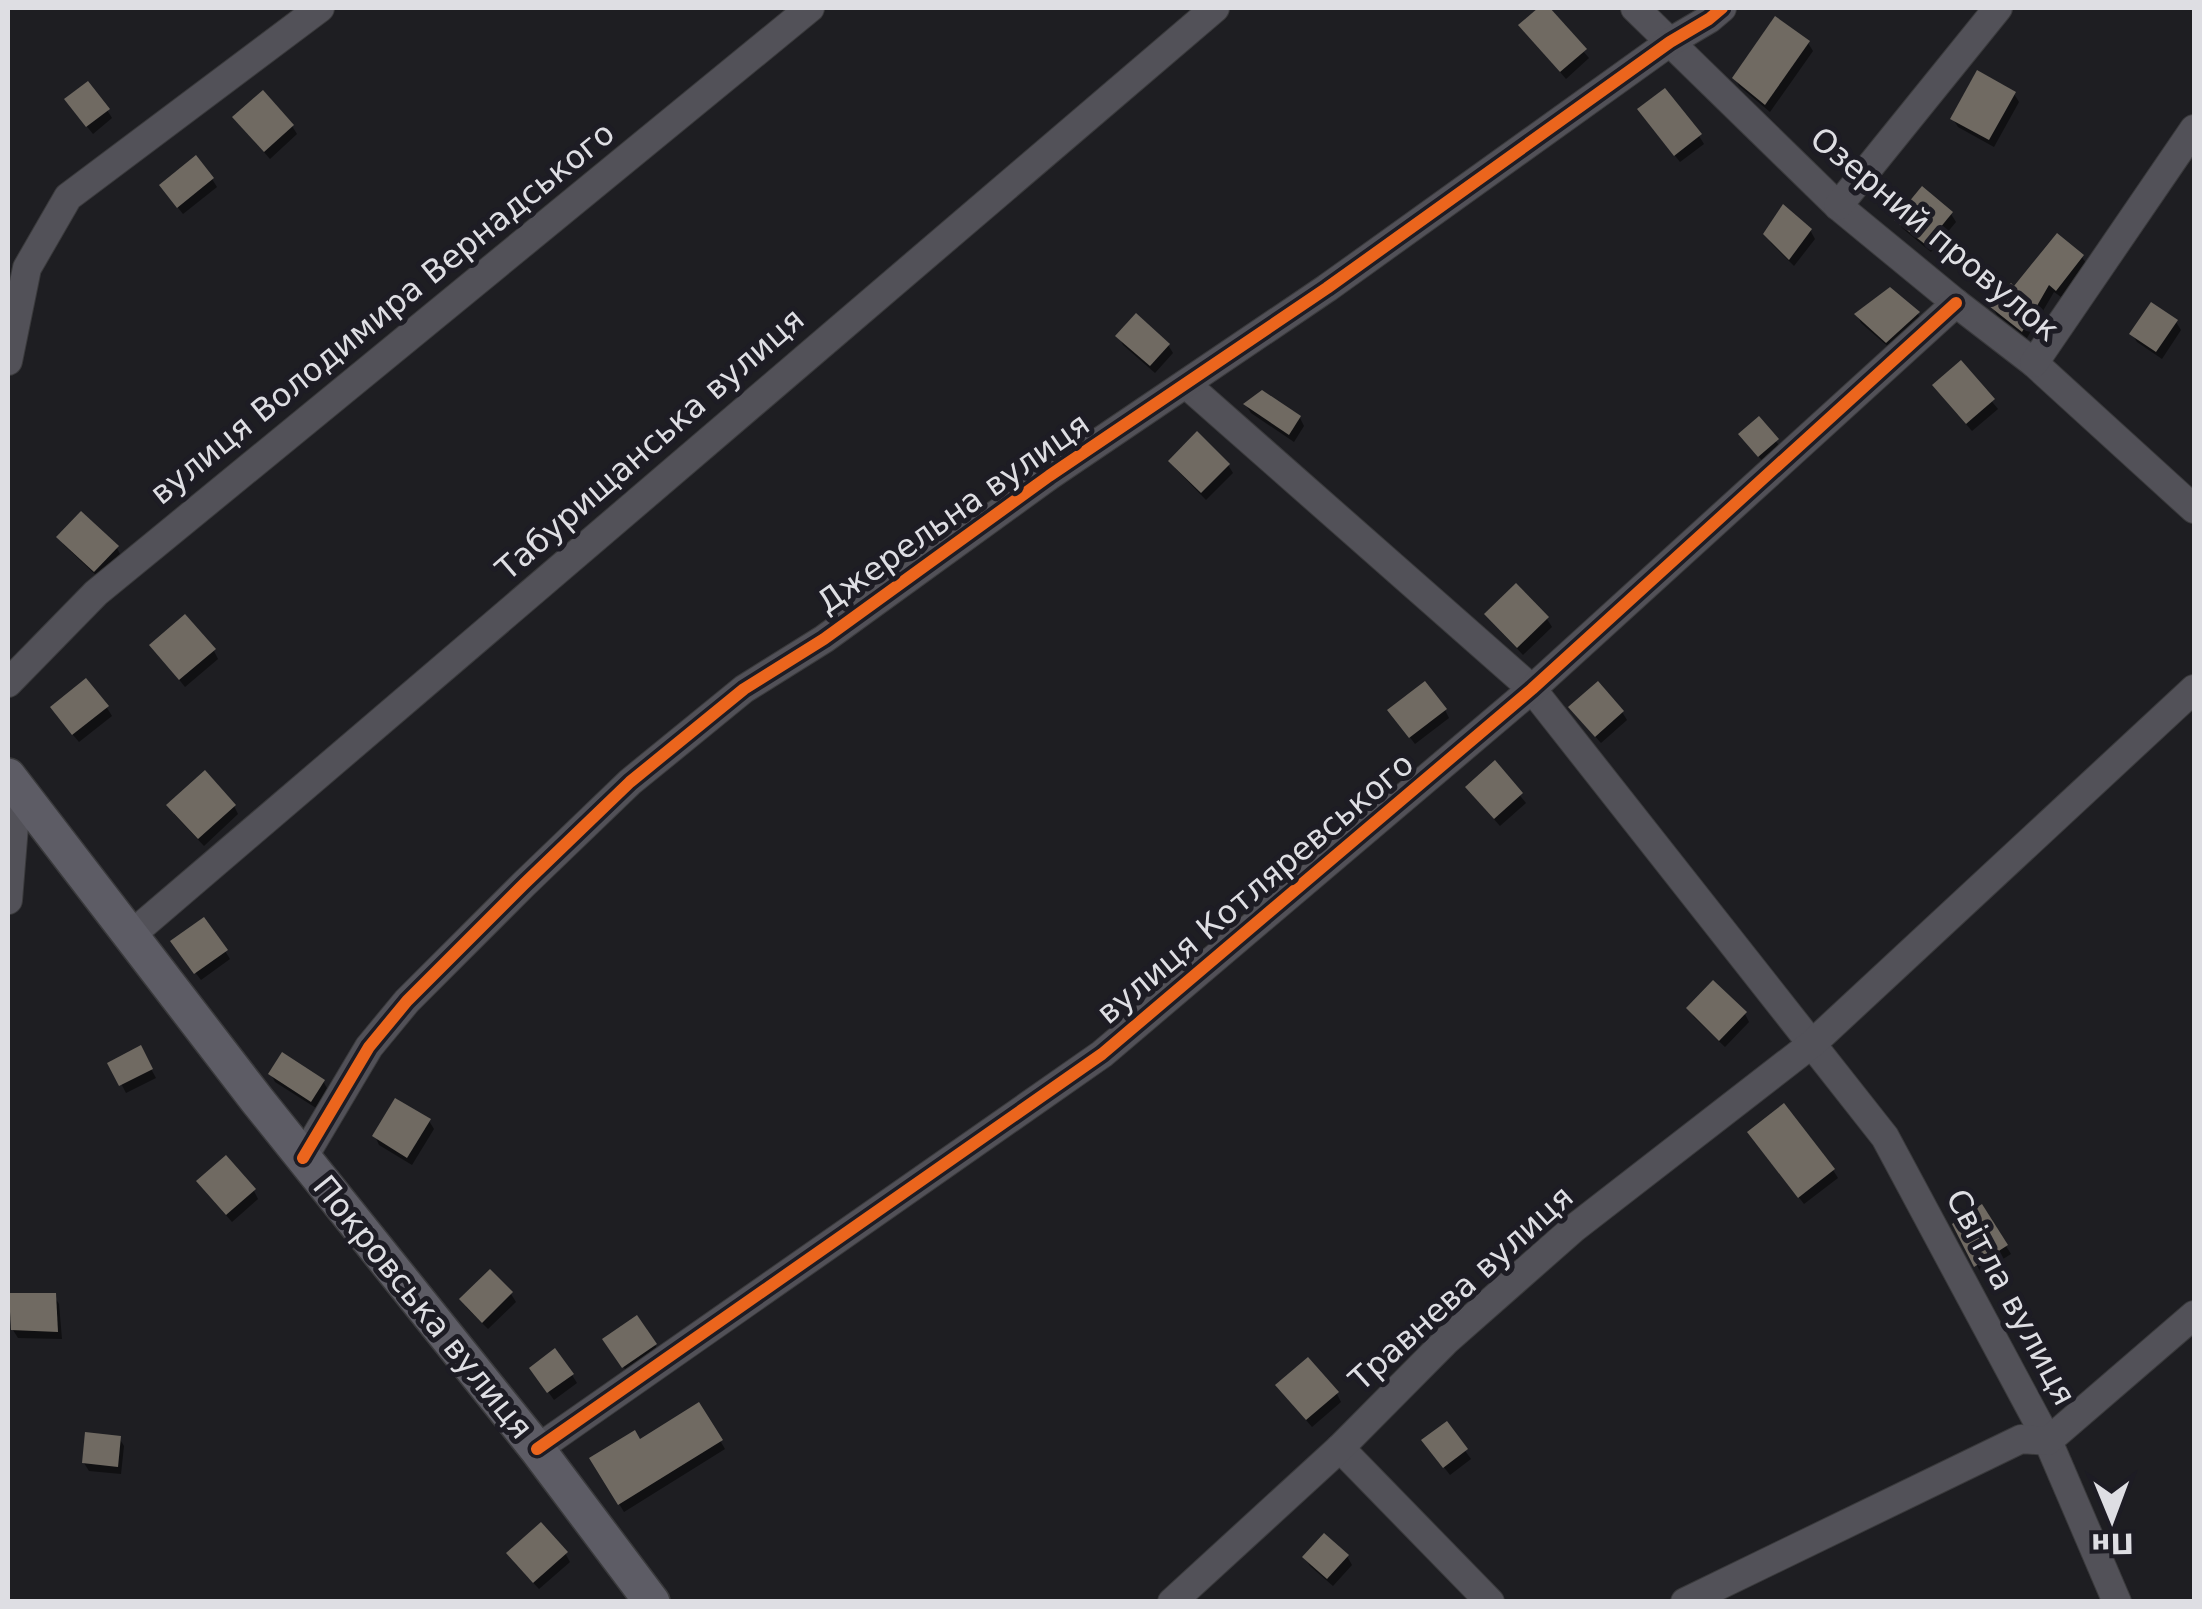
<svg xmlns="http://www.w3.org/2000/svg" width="2202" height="1609" font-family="'DejaVu Sans',sans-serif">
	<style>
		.shadow { fill: #0007 }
		.building { fill: #706a62 }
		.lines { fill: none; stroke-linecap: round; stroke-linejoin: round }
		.minor-casing { stroke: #3a3a3c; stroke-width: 30 }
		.major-casing { stroke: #3a3a3c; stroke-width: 38 }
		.minor { stroke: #525158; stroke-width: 28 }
		.major { stroke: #5d5c65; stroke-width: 35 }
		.cycleway-casing { stroke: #1d1c24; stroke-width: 19 }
		.cycleway { stroke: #eb651d; stroke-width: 12 }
		.labels { text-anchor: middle; stroke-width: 10; stroke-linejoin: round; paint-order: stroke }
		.street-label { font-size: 32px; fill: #dedee3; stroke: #1d1c24 }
	</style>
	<rect width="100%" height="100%" fill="#1e1e22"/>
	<g class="shadow">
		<path d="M 1542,8 L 1546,8 L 1589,58 L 1566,79 L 1521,26 Z"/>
		<path d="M 1808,43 L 1813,51 L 1770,112 L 1739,86 L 1735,78 Z"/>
		<path d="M 2014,94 L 2019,102 L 1994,147 L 1958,127 L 1953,119 Z"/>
		<path d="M 72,108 L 107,110 L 112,118 L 93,134 Z"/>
		<path d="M 1645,118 L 1699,136 L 1704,144 L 1680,162 Z"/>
		<path d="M 240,125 L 292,126 L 297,134 L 270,159 Z"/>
		<path d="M 212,179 L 217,187 L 183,214 L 167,194 Z"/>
		<path d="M 1922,190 L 1951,214 L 1956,222 L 1931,252 L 1902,228 L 1897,220 Z"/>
		<path d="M 1810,230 L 1815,239 L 1794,266 L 1771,243 L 1766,234 Z"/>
		<path d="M 2082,257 L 2087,265 L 2061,297 L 2054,292 L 2027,338 L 1997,315 L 1992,307 L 2015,290 Z"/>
		<path d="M 1918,314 L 1922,322 L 1892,350 L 1861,323 L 1857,315 Z"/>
		<path d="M 2176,322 L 2181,330 L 2162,359 L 2137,342 L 2132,334 Z"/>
		<path d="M 1119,337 L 1168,345 L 1173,353 L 1155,373 L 1123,345 Z"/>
		<path d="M 1961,364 L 1998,409 L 1972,431 L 1940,394 Z"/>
		<path d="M 1246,405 L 1300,418 L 1304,426 L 1294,442 L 1251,413 Z"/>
		<path d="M 1759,420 L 1782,449 L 1765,464 L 1746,442 Z"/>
		<path d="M 1171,461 L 1228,465 L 1233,473 L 1206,500 L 1176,469 Z"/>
		<path d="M 60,537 L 117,548 L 121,556 L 100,579 L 64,545 Z"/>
		<path d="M 1487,614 L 1547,619 L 1552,627 L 1523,655 L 1492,622 Z"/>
		<path d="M 152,646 L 214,651 L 218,659 L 185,687 Z"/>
		<path d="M 107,708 L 112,716 L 79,742 L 57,716 Z"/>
		<path d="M 1445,710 L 1449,718 L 1415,744 L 1395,718 Z"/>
		<path d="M 1622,712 L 1627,720 L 1601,743 L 1576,715 Z"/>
		<path d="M 1494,764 L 1526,803 L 1500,826 L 1473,795 Z"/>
		<path d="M 234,806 L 238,814 L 204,846 L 174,814 Z"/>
		<path d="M 178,950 L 225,951 L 230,959 L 201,980 Z"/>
		<path d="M 1689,1009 L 1745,1014 L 1749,1022 L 1725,1047 L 1694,1017 Z"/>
		<path d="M 140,1049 L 156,1078 L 126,1093 L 111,1064 Z"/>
		<path d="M 271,1074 L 323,1081 L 328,1090 L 316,1108 L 275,1082 Z"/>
		<path d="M 429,1121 L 434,1129 L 412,1165 L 379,1145 L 375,1136 Z"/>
		<path d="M 1755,1141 L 1833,1170 L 1838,1178 L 1804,1204 Z"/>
		<path d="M 204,1190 L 254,1191 L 258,1199 L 232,1222 Z"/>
		<path d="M 1982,1208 L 2011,1254 L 1981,1273 L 1955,1225 Z"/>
		<path d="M 490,1273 L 511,1294 L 516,1302 L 488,1329 L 467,1308 L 462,1300 Z"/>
		<path d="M 54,1296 L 59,1304 L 62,1339 L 18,1338 L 13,1330 Z"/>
		<path d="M 655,1345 L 660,1353 L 629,1375 L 610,1347 Z"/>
		<path d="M 572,1375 L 577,1383 L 554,1400 L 537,1376 Z"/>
		<path d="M 1283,1393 L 1337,1394 L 1341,1402 L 1312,1427 Z"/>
		<path d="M 699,1405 L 725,1449 L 624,1512 L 592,1459 L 639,1442 Z"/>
		<path d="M 1446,1424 L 1471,1459 L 1450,1475 L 1429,1448 Z"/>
		<path d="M 119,1438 L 124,1446 L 121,1474 L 89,1471 L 84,1463 Z"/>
		<path d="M 565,1553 L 570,1562 L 539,1589 L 514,1562 Z"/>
		<path d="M 1347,1556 L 1352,1565 L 1333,1586 L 1310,1566 L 1305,1558 Z"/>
	</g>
	<g class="building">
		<path d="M 1538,8 L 1550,8 L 1587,49 L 1560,72 L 1518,25 Z"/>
		<path d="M 1775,16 L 1810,41 L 1765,105 L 1732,78 Z"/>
		<path d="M 1977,70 L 2016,92 L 1989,140 L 1950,119 Z"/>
		<path d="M 88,81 L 110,109 L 86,127 L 64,99 Z"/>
		<path d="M 1665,88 L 1702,134 L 1674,156 L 1637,109 Z"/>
		<path d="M 263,90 L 294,125 L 264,152 L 232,117 Z"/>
		<path d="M 196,155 L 214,178 L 177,208 L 159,185 Z"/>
		<path d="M 1922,186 L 1953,212 L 1926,245 L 1894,220 Z"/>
		<path d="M 1783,204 L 1812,229 L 1789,260 L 1763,234 Z"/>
		<path d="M 2057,233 L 2084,255 L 2056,291 L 2049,285 L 2022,332 L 1989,306 L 2011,283 L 2014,286 Z"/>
		<path d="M 1890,287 L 1920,312 L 1886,343 L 1854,314 Z"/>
		<path d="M 2151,302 L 2178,320 L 2156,352 L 2129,334 Z"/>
		<path d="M 1136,313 L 1170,344 L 1150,366 L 1115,336 Z"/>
		<path d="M 1961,360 L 1995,399 L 1966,424 L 1932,385 Z"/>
		<path d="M 1262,390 L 1301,416 L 1289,435 L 1243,404 Z"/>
		<path d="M 1759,416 L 1779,439 L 1758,457 L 1738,434 Z"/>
		<path d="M 1197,431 L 1230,464 L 1201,493 L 1168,461 Z"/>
		<path d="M 81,511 L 119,546 L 94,572 L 56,537 Z"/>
		<path d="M 1516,583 L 1549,617 L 1517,648 L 1484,614 Z"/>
		<path d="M 185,614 L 216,649 L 179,680 L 149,645 Z"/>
		<path d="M 86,678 L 109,706 L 72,735 L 50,707 Z"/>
		<path d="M 1425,681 L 1447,709 L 1409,738 L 1387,710 Z"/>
		<path d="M 1598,681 L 1624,711 L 1595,737 L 1568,707 Z"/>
		<path d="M 1495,760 L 1523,793 L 1494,819 L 1465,787 Z"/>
		<path d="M 205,770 L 236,805 L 198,839 L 166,805 Z"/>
		<path d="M 204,917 L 228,950 L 194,974 L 170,941 Z"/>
		<path d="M 1713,980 L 1747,1012 L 1719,1041 L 1686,1008 Z"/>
		<path d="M 141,1045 L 153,1069 L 119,1086 L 107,1063 Z"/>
		<path d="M 282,1052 L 325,1080 L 311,1102 L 268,1074 Z"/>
		<path d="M 395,1098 L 431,1119 L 407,1158 L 372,1136 Z"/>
		<path d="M 1784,1103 L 1835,1169 L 1798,1198 L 1747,1132 Z"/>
		<path d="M 226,1155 L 256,1189 L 226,1215 L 196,1181 Z"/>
		<path d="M 1982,1204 L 2008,1245 L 1974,1267 L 1952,1224 Z"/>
		<path d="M 490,1269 L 513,1292 L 482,1323 L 459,1299 Z"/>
		<path d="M 9,1293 L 56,1293 L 58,1332 L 11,1330 Z"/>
		<path d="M 637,1315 L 657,1344 L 622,1368 L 602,1339 Z"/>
		<path d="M 555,1348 L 574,1374 L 547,1393 L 529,1368 Z"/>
		<path d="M 1308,1357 L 1339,1392 L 1306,1420 L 1275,1385 Z"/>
		<path d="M 699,1402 L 723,1440 L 618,1505 L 589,1458 L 635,1430 L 640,1439 Z"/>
		<path d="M 1447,1421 L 1468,1449 L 1443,1468 L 1421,1440 Z"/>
		<path d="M 85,1432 L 121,1436 L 118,1467 L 82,1463 Z"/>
		<path d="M 541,1522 L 568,1552 L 533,1583 L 506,1553 Z"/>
		<path d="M 1324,1533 L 1349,1555 L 1327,1579 L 1302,1557 Z"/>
	</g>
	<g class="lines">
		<defs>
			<g id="minor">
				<path d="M 1635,8 L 1838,206 L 1956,303 L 2034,363 L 2194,509"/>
				<path d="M 1838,206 L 1998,8"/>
				<path d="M 8,361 L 27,268 L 68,197 L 320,8"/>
				<path d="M 2034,363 L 2194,129"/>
				<path d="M 1186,384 L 1532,689 L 1885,1137 L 2048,1441 L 2117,1602"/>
				<path d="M 8,683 L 96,593 L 810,8"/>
				<path d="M 8,900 L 17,789"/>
				<path d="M 131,935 L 1215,8"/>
				<path d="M 303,1158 L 369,1047 L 407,1001 L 524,884 L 630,782 L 744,689 L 824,639 L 1049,476 L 1327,288 L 1670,42 L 1709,19 L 1722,8"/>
				<path d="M 1340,1448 L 1490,1602"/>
				<path d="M 537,1449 L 1102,1054 L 1532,689 L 1956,303"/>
				<path d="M 1172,1602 L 1340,1448 L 1447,1340 L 1573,1229 L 1813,1043 L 2194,689"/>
				<path d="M 1685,1602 L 2021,1439 L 2048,1441 L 2194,1315"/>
			</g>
			<path id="major" d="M 8,776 L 257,1100 L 537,1449 L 652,1602"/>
		</defs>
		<use href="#minor" class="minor-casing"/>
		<use href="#major" class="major-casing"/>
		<use href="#minor" class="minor"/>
		<use href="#major" class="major"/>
		<defs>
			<g id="cycleway">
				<path d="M 303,1158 L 369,1047 L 407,1001 L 524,884 L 630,782 L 744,689 L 824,639 L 1049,476 L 1327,288 L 1670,42 L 1709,19 L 1722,8"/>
				<path d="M 537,1449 L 1102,1054 L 1532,689 L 1956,303"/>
			</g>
		</defs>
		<use href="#cycleway" class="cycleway-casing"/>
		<use href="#cycleway" class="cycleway"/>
	</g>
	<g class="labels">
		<g class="street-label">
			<text transform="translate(1935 234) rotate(40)" y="11">Озерний провулок</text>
			<text transform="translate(382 313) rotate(-39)" y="11">вулиця Володимира Вернадського</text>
			<text transform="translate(650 444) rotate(-41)" y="11">Табурищанська вулиця</text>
			<text transform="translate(953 513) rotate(-35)" y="11">Джерельна вулиця</text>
			<text transform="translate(1255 888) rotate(-40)" y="11">вулиця Котляревського</text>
			<text transform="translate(1461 1288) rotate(-42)" y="11">Травнева вулиця</text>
			<text transform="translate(2011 1297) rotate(62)" y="11">Світла вулиця</text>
			<text transform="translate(423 1307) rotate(51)" y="11">Покровська вулиця</text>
		</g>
	</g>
	<rect width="2202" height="1609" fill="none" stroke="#dedee3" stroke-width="20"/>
	<g transform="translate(2112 1519) rotate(179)" stroke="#1d1c24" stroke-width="8" paint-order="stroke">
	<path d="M0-8L18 38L0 25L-18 38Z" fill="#dedee3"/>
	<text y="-15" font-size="28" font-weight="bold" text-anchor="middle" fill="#dedee3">Пн</text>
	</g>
</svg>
